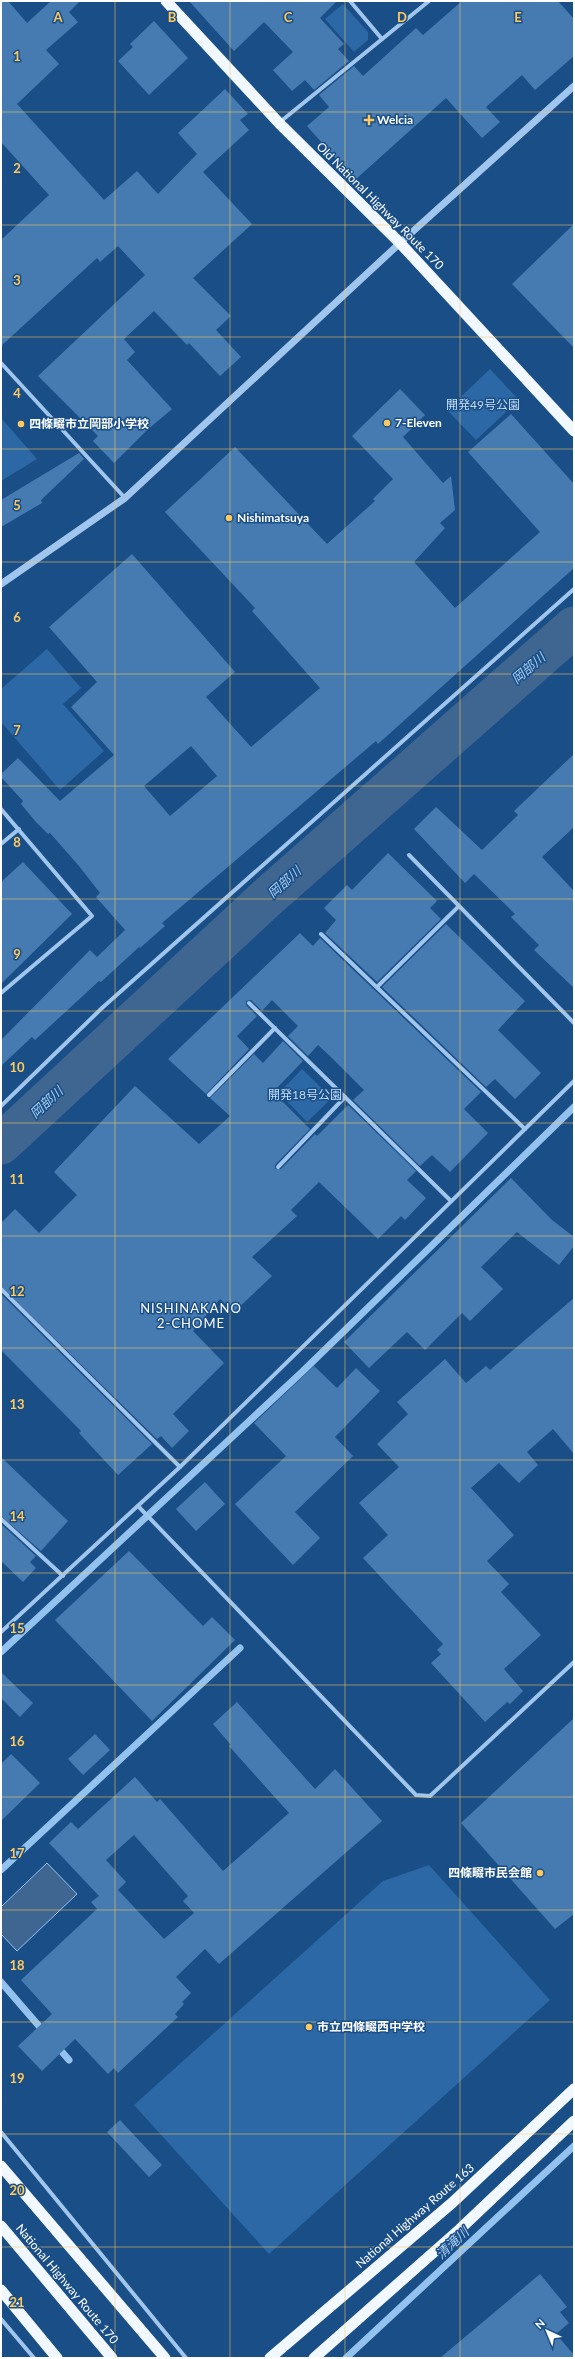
<svg xmlns="http://www.w3.org/2000/svg" width="575" height="2359" font-family="Lato,'Noto Sans JP',sans-serif">
	<style>
		.green { fill: #2c68a5 }
		.water { fill: #3f6690; stroke: #93c2ef }
		.lines { fill: none; stroke-linecap: round; stroke-linejoin: round }
		.stream { stroke: #93c2ef; stroke-width: 7 }
		.river { stroke: #3f6690; stroke-width: 41 }
		.building { fill: #467bb2; fill-rule: evenodd }
		.minor { stroke: #a1c6ed; stroke-width: 4 }
		.tertiary { stroke: #a1c6ed; stroke-width: 7 }
		.trunk { stroke: #f2f8ff; stroke-width: 11 }
		.grid { fill: none; stroke: #ffc95c; stroke-width: 1; stroke-opacity: 0.55 }
		.poi-dot { fill: #ffc95c; stroke: #194e87; stroke-width: 1.5 }
		.labels { text-anchor: middle; stroke-width: 3; stroke-linejoin: round; paint-order: stroke }
		.poi-label { font-size: 12px; font-weight: bold; fill: #fff; stroke: #194e87; text-anchor: start }
		.street-label { font-size: 12px; fill: #fff; stroke: #194e87 }
		.park-label { font-size: 12px; fill: #c6dff9; stroke: #194e87 }
		.water-label { font-size: 13px; font-style: italic; fill: #acd0f4; stroke: #194e87 }
		.neighbourhood-label { font-size: 13px; letter-spacing: 1px; fill: #fff; stroke: #194e87 }
		.grid-label { font-size: 13px; text-anchor: middle; font-weight: bold; fill: #ffc95c; stroke: #194e87; stroke-width: 3; stroke-linejoin: round; paint-order: stroke }
	</style>
	<rect width="100%" height="100%" fill="#194e87"/>
	<g class="green">
		<path d="M 343,4 L 368,32 L 368,40 L 354,52 L 325,19 Z"/>
		<path d="M 490,369 L 519,400 L 476,440 L 447,410 Z"/>
		<path d="M 1,418 L 37,459 L 1,481 Z"/>
		<path d="M 47,649 L 81,688 L 63,704 L 104,751 L 60,790 L 1,722 L 1,689 Z"/>
		<path d="M 302,1069 L 332,1098 L 307,1122 L 279,1093 Z"/>
		<path d="M 429,1865 L 550,2000 L 269,2254 L 134,2105 L 383,1881 Z"/>
	</g>
	<path class="water" d="M 47,1863 L 77,1894 L 17,1951 L 1,1934 L 1,1907 Z"/>
	<g class="lines">
		<g class="stream">
			<path d="M 1,1652 L 302,1372 L 574,1107"/>
			<path d="M 1,1870 L 240,1648"/>
			<path d="M 1,1982 L 45,2033"/>
			<path d="M 56,2045 L 69,2060"/>
			<path d="M 346,2358 L 574,2146"/>
		</g>
		<path class="river" d="M 1,1144 L 270,895 L 574,627"/>
	</g>
	<g class="building">
		<path d="M 1,1 L 8,1 L 27,23 L 51,1 L 80,1 L 69,12 L 78,22 L 46,50 L 59,64 L 17,104 L 104,200 L 137,171 L 158,194 L 197,154 L 178,133 L 225,89 L 248,114 L 240,120 L 249,130 L 203,172 L 252,224 L 193,278 L 231,316 L 216,330 L 241,357 L 220,376 L 189,343 L 187,345 L 154,311 L 124,339 L 135,352 L 127,360 L 172,409 L 146,431 L 114,463 L 93,441 L 98,436 L 38,376 L 145,275 L 118,246 L 100,262 L 97,258 L 1,346 L 1,240 L 49,195 L 1,142 Z"/>
		<path d="M 189,1 L 337,1 L 320,18 L 344,44 L 338,49 L 349,61 L 314,90 L 305,80 L 292,91 L 273,70 L 293,52 L 264,22 L 234,51 Z"/>
		<path d="M 462,1 L 558,1 L 574,19 L 574,56 L 535,90 L 522,75 L 486,107 L 500,122 L 482,138 L 446,98 L 355,180 L 307,126 L 329,107 L 319,95 L 354,66 L 363,76 L 416,28 L 423,35 Z"/>
		<path d="M 154,21 L 188,58 L 149,95 L 118,61 L 133,47 L 130,44 Z"/>
		<path d="M 574,224 L 574,348 L 512,284 Z"/>
		<path d="M 400,389 L 425,415 L 403,437 L 443,483 L 451,476 L 455,510 L 440,523 L 445,528 L 414,562 L 455,608 L 540,532 L 468,452 L 511,414 L 574,484 L 574,568 L 378,744 L 376,741 L 162,923 L 165,926 L 140,948 L 139,947 L 101,982 L 99,981 L 35,1040 L 32,1037 L 1,1066 L 1,1040 L 90,950 L 97,957 L 125,930 L 96,897 L 100,893 L 79,866 L 50,833 L 48,834 L 36,822 L 21,804 L 23,801 L 1,777 L 1,774 L 18,758 L 60,801 L 114,755 L 71,707 L 97,682 L 49,627 L 132,554 L 235,672 L 206,697 L 251,747 L 320,688 L 252,611 L 255,608 L 165,512 L 235,447 L 327,544 L 375,501 L 373,499 L 393,479 L 352,436 ZM 191,746 L 217,776 L 170,816 L 144,786 Z"/>
		<path d="M 79,453 L 84,459 L 41,500 L 42,503 L 1,527 L 1,500 Z"/>
		<path d="M 574,754 L 574,827 L 542,857 L 574,891 L 574,988 L 534,950 L 539,945 L 511,917 L 515,914 L 474,874 L 465,883 L 414,829 L 436,807 L 482,850 L 518,815 L 514,811 Z"/>
		<path d="M 388,853 L 437,901 L 430,908 L 441,919 L 377,982 L 325,933 L 336,920 L 324,908 L 347,885 L 352,890 Z"/>
		<path d="M 23,862 L 72,914 L 1,984 L 1,882 Z"/>
		<path d="M 446,924 L 525,1001 L 498,1030 L 541,1073 L 515,1099 L 495,1079 L 486,1087 L 382,987 Z"/>
		<path d="M 300,933 L 313,946 L 320,938 L 481,1092 L 464,1109 L 488,1133 L 450,1172 L 432,1155 L 420,1166 L 353,1100 L 364,1090 L 331,1057 L 318,1045 L 308,1056 L 288,1036 L 298,1026 L 272,1000 L 262,1011 L 251,1000 L 246,1001 L 246,1005 L 257,1016 L 237,1036 L 249,1049 L 206,1094 L 168,1059 Z"/>
		<path d="M 283,1041 L 303,1061 L 273,1092 L 310,1129 L 275,1165 L 275,1169 L 281,1169 L 315,1134 L 317,1136 L 348,1105 L 416,1171 L 407,1180 L 426,1198 L 405,1220 L 401,1216 L 378,1239 L 319,1182 L 291,1210 L 297,1216 L 252,1257 L 272,1276 L 234,1312 L 220,1299 L 193,1331 L 224,1363 L 173,1414 L 189,1431 L 172,1448 L 161,1436 L 157,1439 L 1,1286 L 1,1223 L 15,1209 L 39,1233 L 77,1195 L 54,1172 L 135,1086 L 199,1144 L 230,1116 L 210,1098 L 254,1054 L 263,1063 Z"/>
		<path d="M 511,1178 L 552,1220 L 574,1237 L 574,1246 L 559,1265 L 517,1232 L 481,1267 L 503,1289 L 470,1321 L 462,1313 L 425,1350 L 407,1332 L 369,1368 L 344,1342 Z"/>
		<path d="M 1,1294 L 152,1444 L 118,1475 L 79,1433 L 81,1431 L 1,1350 Z"/>
		<path d="M 574,1298 L 574,1454 L 553,1429 L 527,1452 L 538,1465 L 519,1483 L 499,1463 L 471,1488 L 514,1535 L 487,1561 L 509,1584 L 501,1592 L 541,1635 L 504,1669 L 523,1691 L 510,1704 L 507,1702 L 485,1722 L 431,1663 L 441,1654 L 437,1650 L 443,1644 L 363,1558 L 388,1535 L 359,1503 L 399,1467 L 377,1444 L 408,1414 L 397,1402 L 445,1359 L 466,1383 L 486,1366 L 490,1370 Z"/>
		<path d="M 314,1366 L 337,1388 L 356,1368 L 380,1391 L 335,1437 L 353,1456 L 295,1512 L 320,1538 L 293,1565 L 235,1504 L 286,1456 L 254,1423 Z"/>
		<path d="M 1,1457 L 68,1521 L 41,1551 L 1,1516 Z"/>
		<path d="M 205,1482 L 225,1504 L 196,1531 L 176,1509 Z"/>
		<path d="M 1,1524 L 36,1556 L 30,1562 L 36,1568 L 23,1582 L 1,1561 Z"/>
		<path d="M 129,1551 L 203,1626 L 212,1617 L 235,1640 L 152,1721 L 55,1620 Z"/>
		<path d="M 1,1672 L 33,1703 L 20,1717 L 1,1698 Z"/>
		<path d="M 237,1702 L 315,1789 L 335,1769 L 382,1821 L 219,1964 L 205,1949 L 176,1977 L 191,1993 L 182,2002 L 184,2004 L 175,2014 L 178,2017 L 118,2073 L 114,2068 L 108,2074 L 75,2039 L 42,2071 L 18,2046 L 52,2014 L 21,1980 L 97,1909 L 91,1902 L 99,1896 L 49,1843 L 71,1822 L 78,1829 L 135,1777 L 157,1802 L 160,1799 L 223,1871 L 289,1813 L 229,1746 L 231,1745 L 213,1724 ZM 134,1835 L 188,1896 L 183,1901 L 194,1913 L 164,1939 L 118,1890 L 126,1882 L 106,1860 Z"/>
		<path d="M 574,1718 L 574,1914 L 555,1929 L 461,1823 Z"/>
		<path d="M 95,1734 L 110,1750 L 83,1775 L 68,1759 Z"/>
		<path d="M 11,1754 L 40,1783 L 1,1821 L 1,1764 Z"/>
		<path d="M 120,2120 L 162,2165 L 149,2177 L 107,2132 Z"/>
		<path d="M 540,2274 L 567,2307 L 560,2312 L 569,2323 L 556,2334 L 574,2355 L 574,2358 L 440,2358 Z"/>
	</g>
	<g class="lines">
		<g class="minor">
			<path d="M 350,1 L 382,39"/>
			<path d="M 280,122 L 429,1"/>
			<path d="M 1,363 L 125,498"/>
			<path d="M 1,809 L 92,916 L 1,993"/>
			<path d="M 1,844 L 19,829"/>
			<path d="M 409,855 L 574,1023"/>
			<path d="M 321,934 L 525,1129"/>
			<path d="M 377,987 L 459,906"/>
			<path d="M 249,1003 L 451,1201"/>
			<path d="M 209,1095 L 275,1028"/>
			<path d="M 1,1106 L 102,1008 L 574,589"/>
			<path d="M 278,1167 L 345,1097"/>
			<path d="M 1,1289 L 180,1467"/>
			<path d="M 138,1506 L 416,1795 L 430,1796 L 574,1662"/>
			<path d="M 1,1519 L 63,1576"/>
			<path d="M 1,1632 L 180,1467 L 574,1081"/>
			<path d="M 1,2132 L 186,2358"/>
			<path d="M 1,2319 L 34,2358"/>
		</g>
		<path class="tertiary" d="M 1,584 L 125,498 L 400,243 L 574,86"/>
		<g class="trunk">
			<path d="M 166,1 L 279,123 L 400,243 L 574,431"/>
			<path d="M 1,2166 L 165,2358"/>
			<path d="M 1,2226 L 112,2358"/>
			<path d="M 1,2290 L 57,2358"/>
			<path d="M 270,2358 L 452,2203 L 574,2089"/>
			<path d="M 314,2358 L 460,2229 L 574,2121"/>
		</g>
	</g>
	<path class="grid" d="M 115,1 L 115,2358M 230,1 L 230,2358M 345,1 L 345,2358M 460,1 L 460,2358M 1,112 L 574,112M 1,225 L 574,225M 1,337 L 574,337M 1,449 L 574,449M 1,562 L 574,562M 1,674 L 574,674M 1,786 L 574,786M 1,899 L 574,899M 1,1011 L 574,1011M 1,1123 L 574,1123M 1,1236 L 574,1236M 1,1348 L 574,1348M 1,1460 L 574,1460M 1,1573 L 574,1573M 1,1685 L 574,1685M 1,1797 L 574,1797M 1,1910 L 574,1910M 1,2022 L 574,2022M 1,2134 L 574,2134M 1,2247 L 574,2247"/>
	<g class="poi-dot">
		<path d="M367 114h4v4h4v4h-4v4h-4v-4h-4v-4h4z"/>
		<circle cx="387" cy="423" r="4"/>
		<circle cx="21" cy="424" r="4"/>
		<circle cx="229" cy="518" r="4"/>
		<circle cx="540" cy="1873" r="4"/>
		<circle cx="309" cy="2027" r="4"/>
	</g>
	<g class="labels">
		<g class="poi-label">
			<text x="377" y="124">Welcia</text>
			<text x="395" y="427">7-Eleven</text>
			<text x="29" y="428">四條畷市立岡部小学校</text>
			<text x="237" y="522">Nishimatsuya</text>
			<text x="532" y="1877" text-anchor="end">四條畷市民会館</text>
			<text x="317" y="2031">市立四條畷西中学校</text>
		</g>
		<g class="street-label">
			<text transform="translate(380 206) rotate(45)" y="4">Old National Highway Route 170</text>
			<text transform="translate(415 2216) rotate(-41)" y="4">National Highway Route 163</text>
			<text transform="translate(67 2284) rotate(50)" y="4">National Highway Route 170</text>
		</g>
		<g class="park-label">
			<text x="483" y="409">開発49号公園</text>
			<text x="305" y="1099">開発18号公園</text>
		</g>
		<g class="water-label">
			<text transform="translate(528 668) rotate(-41)" y="5">岡部川</text>
			<text transform="translate(284 882) rotate(-42)" y="5">岡部川</text>
			<text transform="translate(46 1102) rotate(-43)" y="5">岡部川</text>
			<text transform="translate(452 2243) rotate(-43)" y="5">清滝川</text>
		</g>
		<g class="neighbourhood-label">
			<text x="191" y="1313">NISHINAKANO<tspan x="191" dy="15">2-CHOME</tspan></text>
		</g>
	</g>
	<g class="grid-label">
		<text x="58" y="22">A</text>
		<text x="172" y="22">B</text>
		<text x="288" y="22">C</text>
		<text x="402" y="22">D</text>
		<text x="518" y="22">E</text>
		<text x="17" y="61">1</text>
		<text x="17" y="173">2</text>
		<text x="17" y="285">3</text>
		<text x="17" y="398">4</text>
		<text x="17" y="510">5</text>
		<text x="17" y="622">6</text>
		<text x="17" y="735">7</text>
		<text x="17" y="847">8</text>
		<text x="17" y="959">9</text>
		<text x="17" y="1072">10</text>
		<text x="17" y="1184">11</text>
		<text x="17" y="1296">12</text>
		<text x="17" y="1409">13</text>
		<text x="17" y="1521">14</text>
		<text x="17" y="1633">15</text>
		<text x="17" y="1746">16</text>
		<text x="17" y="1858">17</text>
		<text x="17" y="1970">18</text>
		<text x="17" y="2083">19</text>
		<text x="17" y="2195">20</text>
		<text x="17" y="2307">21</text>
	</g>
	<rect width="575" height="2359" fill="none" stroke="#ffffff" stroke-width="4"/>
	<g transform="translate(547 2331) rotate(316)" stroke="#194e87" stroke-width="3" paint-order="stroke">
	<path d="M0-3L7 15L0 10L-7 15Z" fill="#ffffff"/>
	<text y="-6" font-size="11" font-weight="bold" text-anchor="middle" fill="#ffffff">N</text>
	</g>
</svg>
